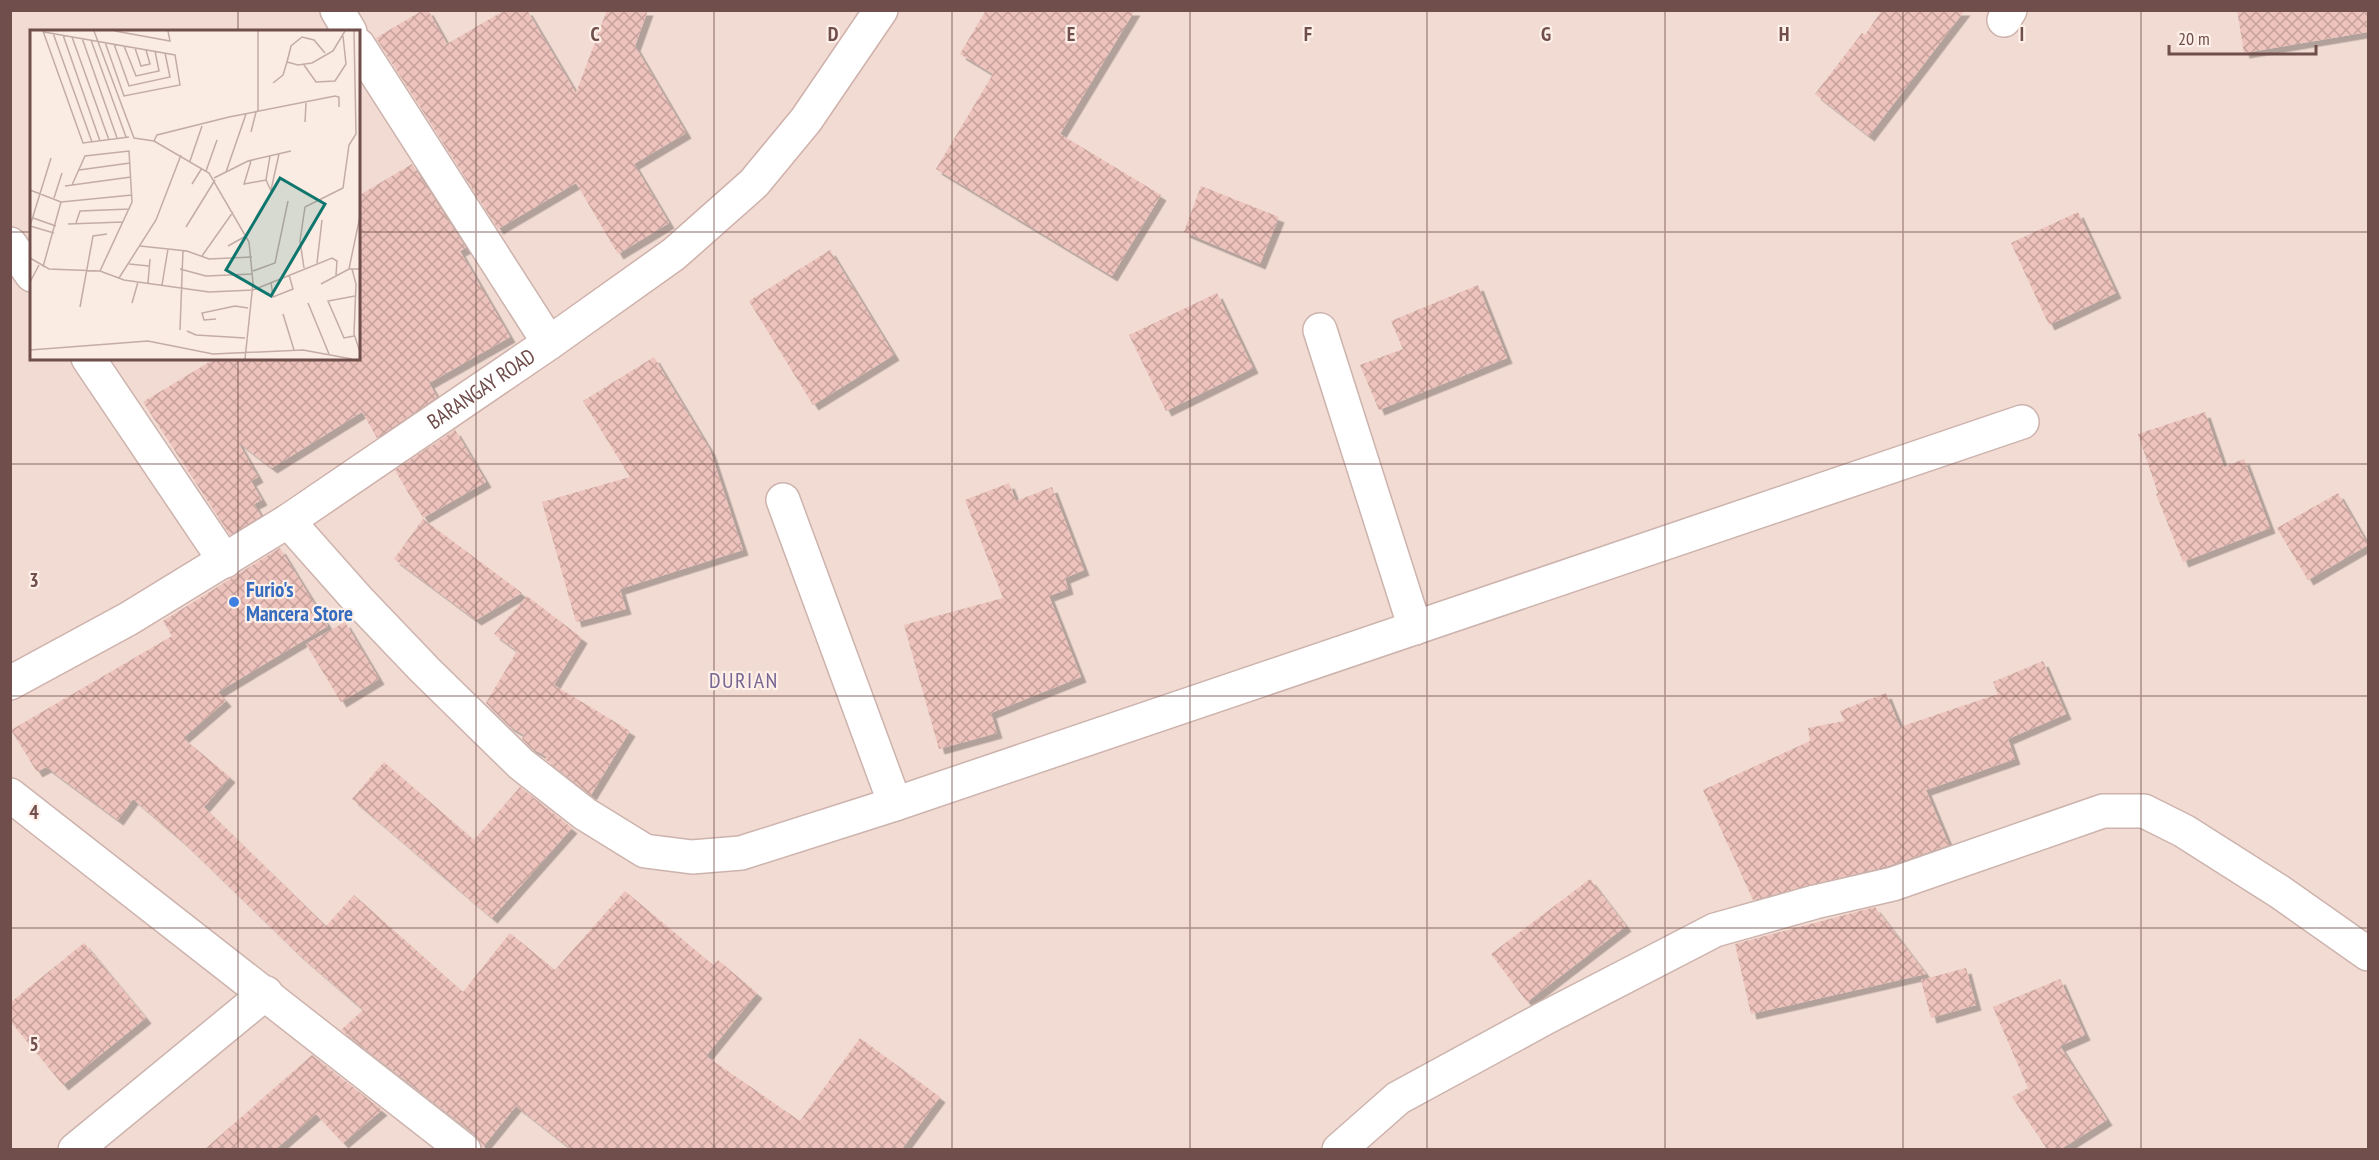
<svg xmlns="http://www.w3.org/2000/svg" width="2379" height="1160" font-family="'PT Sans Narrow',sans-serif">
	<style>
		.residential { fill: #f1dbd2; fill-rule: evenodd }
		.building { fill: url(#building-cross-hatch); filter: url(#shadow) }
		.lines { fill: none; stroke-linecap: round; stroke-linejoin: round }
		.street-casing { stroke: #cdb3ad; stroke-width: 36 }
		.secondary-casing { stroke: #cfb1ab; stroke-width: 36 }
		.street { stroke: #fff; stroke-width: 33 }
		.secondary { stroke: #fff; stroke-width: 33 }
		.grid { fill: none; stroke: #704e4b; stroke-width: 1.5; stroke-opacity: 0.55 }
		.shop-dot { fill: #3f7fe0; stroke: #fef0e9; stroke-width: 2 }
		.labels { text-anchor: middle; stroke-width: 4.5; stroke-linejoin: round; paint-order: stroke }
		.street-label { font-size: 21px; fill: #704e4b; stroke: #fef0e9 }
		.shop-label { font-size: 21px; font-weight: bold; fill: #366cbe; stroke: #fef0e9; text-anchor: start }
		.neighbourhood-label { font-size: 22px; letter-spacing: 1.5px; fill: #786793; stroke: #fef0e9 }
		.inset-road { fill: none; stroke: #c3aca6; stroke-width: 1.5 }
		.view { fill: #0f766e; fill-opacity: 0.15; stroke: #0f766e; stroke-width: 3 }
		.inset-edge { fill: none; stroke: #704e4b; stroke-width: 3 }
		.grid-label { font-size: 20px; text-anchor: middle; font-weight: bold; fill: #704e4b; stroke: #fef0e9; stroke-width: 4.5; stroke-linejoin: round; paint-order: stroke }
	</style>
	<defs>
		<pattern id="building-cross-hatch" width="8" height="8" patternUnits="userSpaceOnUse" patternTransform="scale(1.5)"><rect width="8" height="8" fill="#eec3bd"/><path d="M0 0l8 8M0 8l8-8" fill="none" stroke="#c5a19c"/></pattern>
		<filter id="shadow"><feDropShadow dx="5.5" dy="5.5" stdDeviation="0" flood-color="#0004"/></filter>
	</defs>
	<rect width="100%" height="100%" fill="#faebe3"/>
	<path class="residential" d="M 11,11 L 2368,11 L 2368,1149 L 11,1149 ZM 32,32 L 358,32 L 358,358 L 32,358 Z"/>
	<g class="building">
		<path d="M 423,10 L 428,10 L 447,44 L 505,10 L 527,10 L 576,93 L 607,10 L 648,10 L 635,46 L 686,133 L 634,164 L 669,223 L 618,254 L 576,183 L 498,229 L 376,38 Z"/>
		<path d="M 986,10 L 1135,10 L 1060,134 L 1161,195 L 1112,276 L 936,169 L 993,74 L 960,54 Z"/>
		<path d="M 1882,10 L 1965,10 L 1869,136 L 1815,94 L 1862,33 L 1865,35 Z"/>
		<path d="M 2237,10 L 2368,10 L 2368,32 L 2244,53 Z"/>
		<path d="M 412,164 L 466,248 L 460,251 L 510,337 L 429,383 L 437,397 L 377,438 L 362,412 L 272,468 L 238,442 L 258,477 L 251,481 L 262,500 L 254,504 L 261,516 L 230,535 L 143,402 L 216,358 L 358,358 L 358,196 Z"/>
		<path d="M 1201,186 L 1279,217 L 1260,264 L 1184,232 Z"/>
		<path d="M 2078,212 L 2116,293 L 2049,325 L 2011,243 Z"/>
		<path d="M 830,250 L 894,355 L 813,405 L 749,301 Z"/>
		<path d="M 1478,285 L 1507,358 L 1379,410 L 1360,365 L 1403,349 L 1391,321 Z"/>
		<path d="M 1217,293 L 1253,368 L 1166,411 L 1129,335 Z"/>
		<path d="M 654,357 L 710,450 L 743,550 L 620,589 L 626,609 L 576,622 L 542,502 L 630,477 L 583,401 Z"/>
		<path d="M 2205,412 L 2224,467 L 2244,459 L 2270,528 L 2183,562 L 2156,494 L 2158,493 L 2138,434 Z"/>
		<path d="M 455,430 L 486,482 L 423,518 L 395,470 Z"/>
		<path d="M 1009,483 L 1016,501 L 1052,487 L 1084,570 L 1065,578 L 1068,589 L 1049,596 L 1081,677 L 991,713 L 997,733 L 939,749 L 904,625 L 1003,598 L 965,500 Z"/>
		<path d="M 2338,493 L 2368,545 L 2308,580 L 2277,528 Z"/>
		<path d="M 423,519 L 522,593 L 476,620 L 394,559 Z"/>
		<path d="M 280,548 L 328,626 L 218,692 L 226,701 L 183,738 L 230,777 L 204,807 L 326,926 L 354,895 L 463,992 L 510,933 L 555,970 L 625,891 L 713,965 L 718,960 L 757,993 L 706,1056 L 800,1121 L 860,1038 L 940,1097 L 902,1149 L 571,1149 L 516,1106 L 482,1148 L 476,1135 L 341,1030 L 363,1010 L 296,952 L 183,842 L 133,799 L 118,820 L 46,767 L 37,772 L 11,730 L 172,636 L 163,621 Z"/>
		<path d="M 527,596 L 582,638 L 554,685 L 630,731 L 591,795 L 545,759 L 547,757 L 531,748 L 522,739 L 524,735 L 509,726 L 486,703 L 517,651 L 494,634 Z"/>
		<path d="M 345,622 L 379,679 L 341,702 L 306,644 Z"/>
		<path d="M 2043,661 L 2066,714 L 2008,739 L 2015,759 L 1926,790 L 1949,845 L 1888,866 L 1753,900 L 1703,790 L 1810,741 L 1808,728 L 1844,721 L 1840,711 L 1886,693 L 1900,727 L 1998,694 L 1993,682 Z"/>
		<path d="M 384,762 L 474,840 L 520,787 L 572,828 L 492,918 L 352,799 Z"/>
		<path d="M 1590,879 L 1626,926 L 1527,1002 L 1491,954 Z"/>
		<path d="M 1875,907 L 1926,974 L 1751,1014 L 1735,944 Z"/>
		<path d="M 84,943 L 146,1018 L 63,1085 L 10,1021 L 10,1003 Z"/>
		<path d="M 1966,968 L 1976,1005 L 1931,1018 L 1921,980 Z"/>
		<path d="M 2060,979 L 2085,1035 L 2060,1046 L 2107,1120 L 2061,1149 L 2047,1149 L 2012,1097 L 2028,1088 L 1993,1007 Z"/>
		<path d="M 312,1055 L 382,1110 L 343,1143 L 316,1114 L 276,1149 L 205,1149 Z"/>
	</g>
	<g class="lines">
		<defs>
			<g id="street">
				<path d="M 337,10 L 350,32"/>
				<path d="M 2004,20 L 2010,10"/>
				<path d="M 358,45 L 549,343"/>
				<path d="M 10,244 L 32,275"/>
				<path d="M 1320,330 L 1415,628"/>
				<path d="M 88,358 L 225,561"/>
				<path d="M 783,500 L 895,804"/>
				<path d="M 288,521 L 359,601 L 425,670 L 521,764 L 585,814 L 645,851 L 692,857 L 741,853 L 895,804 L 2022,422"/>
				<path d="M 10,795 L 464,1150"/>
				<path d="M 75,1150 L 266,993"/>
				<path d="M 1339,1150 L 1398,1098 L 1545,1018 L 1715,930 L 1815,902 L 1893,884 L 2103,811 L 2144,811 L 2184,831 L 2280,892 L 2368,954"/>
			</g>
			<g id="secondary">
				<path id="s1" d="M 10,683 L 128,619 L 288,521 L 549,343 L 674,254 L 754,183 L 806,120 L 881,10"/>
			</g>
		</defs>
		<use href="#street" class="street-casing"/>
		<use href="#secondary" class="secondary-casing"/>
		<use href="#street" class="street"/>
		<use href="#secondary" class="secondary"/>
	</g>
	<path class="grid" d="M 238,10 L 238,32M 476,10 L 476,1150M 714,10 L 714,1150M 952,10 L 952,1150M 1190,10 L 1190,1150M 1427,10 L 1427,1150M 1665,10 L 1665,1150M 1903,10 L 1903,1150M 2141,10 L 2141,1150M 10,232 L 32,232M 358,232 L 2368,232M 238,358 L 238,1150M 10,464 L 2368,464M 10,696 L 2368,696M 10,928 L 2368,928"/>
	<circle class="shop-dot" cx="234" cy="602" r="6"/>
	<g class="labels">
		<g class="street-label">
			<text dy="7" stroke="none"><textPath href="#s1" startOffset="556">BARANGAY ROAD</textPath></text>
		</g>
		<g class="shop-label">
			<text x="246" y="597">Furio's<tspan x="246" dy="24">Mancera Store</tspan></text>
		</g>
		<g class="neighbourhood-label">
			<text x="744" y="688">DURIAN</text>
		</g>
	</g>
	<g transform="translate(30 30)">
		<rect width="330" height="330" fill="#faebe3"/>
		<path class="inset-road" d="M 13,1 L 53,113 L 99,107M 64,1 L 104,108 L 124,111 L 179,143 L 219,212 L 223,253 L 215,329M 85,1 L 140,11 L 138,1M 14,2 L 145,25 L 150,55 L 94,66 L 75,12M 23,3 L 62,112M 33,5 L 70,111M 42,7 L 79,110M 52,8 L 87,108M 61,10 L 96,107M 84,14 L 99,56 L 140,47 L 135,23M 94,16 L 106,46 L 129,41 L 125,21M 105,18 L 111,36 L 120,34 L 116,20M 295,23 L 284,10 L 272,7 L 261,16 L 257,32 L 268,35 L 282,33 L 303,21 L 315,1M 274,35 L 286,52 L 305,51 L 316,34 L 313,6M 243,53 L 253,45 L 257,32M 228,82 L 228,1M 275,92 L 276,73M 221,102 L 226,82M 124,111 L 127,105 L 199,87 L 305,66 L 309,67 L 309,77M 240,126 L 236,150 L 242,163M 160,131 L 172,96M 221,131 L 214,154 L 236,150M 49,140 L 100,133M 176,141 L 187,110M 196,142 L 216,84M 184,148 L 218,131 L 261,121M 162,154 L 172,138M 42,155 L 55,126 L 99,121 L 102,172 L 70,241M 35,156 L 101,147M 0,160 L 31,172 L 102,165M 241,160 L 249,124M 24,168 L 32,143M 3,188 L 26,196M 46,193 L 50,181 L 100,179M 38,194 L 93,192M 0,196 L 21,128M 0,196 L 24,203M 156,197 L 185,150M 110,216 L 157,221 L 179,229 L 222,227M 198,216 L 216,206M 172,226 L 203,182M 0,228 L 19,239 L 70,241 L 94,250 L 179,262 L 223,260 L 302,228 L 307,231 L 306,245M 287,233 L 292,190M 99,234 L 119,236M 13,237 L 31,172M 274,238 L 270,211 L 275,177 L 313,158 L 319,115 L 326,104 L 324,1M 150,239 L 176,246 L 223,244M 319,239 L 330,186M 322,239 L 326,254 L 324,304 L 330,322M 223,241 L 245,233 L 258,171M 89,248 L 126,190 L 151,125M 0,252 L 9,235M 241,252 L 243,267 L 263,259 L 259,245M 118,253 L 120,229M 291,254 L 319,239 L 330,239M 132,255 L 138,219M 102,273 L 108,252M 278,273 L 299,324M 50,277 L 63,206 L 77,204M 253,284 L 264,320M 186,289 L 174,290 L 172,283 L 205,276 L 218,278M 150,300 L 153,220M 157,301 L 166,305 L 215,308M 324,306 L 314,308 L 298,271 L 325,266M 0,320 L 118,311 L 183,324 L 273,320 L 322,329"/>
		<path class="view" d="M 250,148 L 295,174 L 241,266 L 196,240 Z"/>
		<rect width="330" height="330" class="inset-edge"/>
	</g>
	<g class="grid-label">
		<text x="595" y="41">C</text>
		<text x="833" y="41">D</text>
		<text x="1071" y="41">E</text>
		<text x="1308" y="41">F</text>
		<text x="1546" y="41">G</text>
		<text x="1784" y="41">H</text>
		<text x="2022" y="41">I</text>
		<text x="34" y="587">3</text>
		<text x="34" y="819">4</text>
		<text x="34" y="1051">5</text>
	</g>
	<rect width="2379" height="1160" fill="none" stroke="#704e4b" stroke-width="24"/>
	<path d="M2169 45v9h147v-9" fill="none" stroke="#704e4b" stroke-width="3"/>
	<text x="2178" y="45" font-size="18" fill="#704e4b" stroke="#fef0e9" stroke-width="4.5" paint-order="stroke">20 m</text>
</svg>
